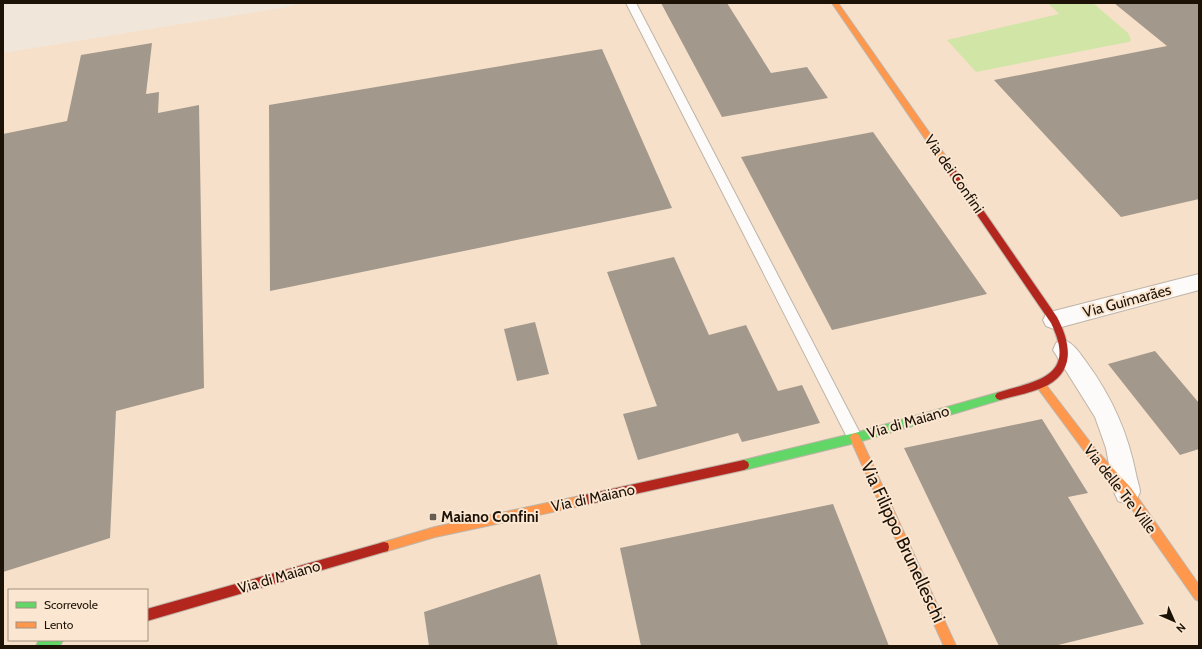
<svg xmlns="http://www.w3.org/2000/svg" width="1202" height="649" font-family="Cabin,sans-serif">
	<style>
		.built { fill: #f6e0c9; fill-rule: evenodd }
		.green { fill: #d1e5a7 }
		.building { fill: #a2988c }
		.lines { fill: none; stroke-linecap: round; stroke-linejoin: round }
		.lane-casing { stroke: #bfb4a8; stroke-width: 2 }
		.street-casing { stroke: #bfb4a8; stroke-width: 2 }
		.fast-casing { stroke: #bfb4a8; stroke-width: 2 }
		.slow-casing { stroke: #bfb4a8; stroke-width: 2 }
		.jam-casing { stroke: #bfb4a8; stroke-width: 2 }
		.lane { fill: #fdfbf9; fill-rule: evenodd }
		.street { fill: #fdfbf9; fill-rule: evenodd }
		.fast { fill: #63d668; fill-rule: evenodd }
		.slow { fill: #ff974d; fill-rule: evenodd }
		.jam { fill: #b3261e; fill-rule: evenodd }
		.poi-dot { fill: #675c50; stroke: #fae6d1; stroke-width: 1.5 }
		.labels { text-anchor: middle; stroke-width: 4; stroke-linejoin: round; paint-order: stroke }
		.street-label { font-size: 15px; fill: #1d1206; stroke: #fae6d1 }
		.poi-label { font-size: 15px; font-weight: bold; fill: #1d1206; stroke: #fae6d1; text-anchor: start }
		.near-street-label { font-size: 18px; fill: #1d1206; stroke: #fae6d1 }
	</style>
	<rect width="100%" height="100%" fill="#f1e6da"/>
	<path class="built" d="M 299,3 L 1199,3 L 1199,646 L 3,646 L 3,53 L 287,7 ZM 9,590 L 147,590 L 147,640 L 9,640 Z"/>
	<path class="green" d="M 1048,3 L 1093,3 L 1128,33 L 1131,40 L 1129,42 L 1118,44 L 976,72 L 947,40 L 1059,14 Z"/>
	<g class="building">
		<path d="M 661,3 L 727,3 L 771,73 L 807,67 L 828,98 L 722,117 Z"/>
		<path d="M 1114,3 L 1199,3 L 1199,199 L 1121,217 L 994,80 L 1167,46 Z"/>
		<path d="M 152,43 L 146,94 L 159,92 L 158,113 L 199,105 L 204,388 L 116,411 L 110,538 L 3,572 L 3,134 L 67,121 L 81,55 Z"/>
		<path d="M 602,49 L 672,208 L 270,291 L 269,105 Z"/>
		<path d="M 873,132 L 987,294 L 832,330 L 741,157 Z"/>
		<path d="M 674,257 L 709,335 L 746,325 L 778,391 L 802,385 L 820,423 L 742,442 L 738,433 L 638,460 L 623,414 L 657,406 L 607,272 Z"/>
		<path d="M 535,322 L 549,374 L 517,381 L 504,329 Z"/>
		<path d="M 1155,351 L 1199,403 L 1199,449 L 1180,455 L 1108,364 Z"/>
		<path d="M 1042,419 L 1088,493 L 1068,497 L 1144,624 L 1054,646 L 999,646 L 904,448 Z"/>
		<path d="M 833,504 L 889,646 L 641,646 L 620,548 Z"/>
		<path d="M 540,574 L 558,646 L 429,646 L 424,612 Z"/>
	</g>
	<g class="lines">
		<defs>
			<path id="lane" d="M 626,3 L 636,3 L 860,433 L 863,438 L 860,443 L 855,445 L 850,443 Z"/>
			<g id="street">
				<path d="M 1199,274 L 1199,290 L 1054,329 L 1046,326 L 1043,320 L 1046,314 L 1054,311 Z"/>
				<path d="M 1064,340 C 1075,344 1080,354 1087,363 C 1112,397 1128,433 1136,474 C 1137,480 1140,487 1140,492 C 1139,495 1137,498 1136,501 L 1127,504 L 1118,501 L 1114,492 L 1106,448 L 1095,417 L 1053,350 L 1056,343 Z"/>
			</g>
			<g id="fast">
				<path d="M 1000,392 L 1003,393 L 1005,396 L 1003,399 L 1000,400 L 855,443 L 744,470 L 740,468 L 739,465 L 740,462 L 744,460 L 855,433 Z"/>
				<path d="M 42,640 L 63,640 L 61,644 L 57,646 L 36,646 L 38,642 Z"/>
			</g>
			<g id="slow">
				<path d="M 832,3 L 838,3 L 947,158 L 947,162 L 941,162 Z"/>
				<path d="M 1040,380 L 1043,381 L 1096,450 L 1131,488 L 1199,585 L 1199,601 L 1195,599 L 1123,496 L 1088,456 L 1037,387 L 1035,384 L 1037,381 Z"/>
				<path d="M 855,433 L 859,435 L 956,646 L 944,646 L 850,438 L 851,435 Z"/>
				<path d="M 580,496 L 584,497 L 585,501 L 584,505 L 580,506 L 435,537 L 384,552 L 380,551 L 379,547 L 380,543 L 384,542 L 435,527 Z"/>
			</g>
			<g id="jam">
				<path d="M 944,157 L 947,158 L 1057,317 C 1070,342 1076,369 1048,385 C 1033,393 1016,395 1000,400 L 997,399 L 995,396 L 997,393 L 1000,392 C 1039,380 1077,376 1051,323 L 941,162 L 940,160 Z"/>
				<path d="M 744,460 L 748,462 L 749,465 L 748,468 L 744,470 L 580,506 L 576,505 L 575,501 L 576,497 L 580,496 Z"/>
				<path d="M 384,542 L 388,543 L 389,547 L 388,551 L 384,552 L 147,621 L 147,609 Z"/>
			</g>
		</defs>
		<use href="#lane" class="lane-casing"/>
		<use href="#street" class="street-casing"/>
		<use href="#fast" class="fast-casing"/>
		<use href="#slow" class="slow-casing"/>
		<use href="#jam" class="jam-casing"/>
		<use href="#lane" class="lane"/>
		<use href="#street" class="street"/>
		<use href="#fast" class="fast"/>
		<use href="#slow" class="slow"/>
		<use href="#jam" class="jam"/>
	</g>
	<rect class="poi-dot" x="429" y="513" width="8" height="8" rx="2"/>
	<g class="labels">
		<g class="street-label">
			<text transform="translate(954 174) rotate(55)" y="5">Via dei Confini</text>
			<text transform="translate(1127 301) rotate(-15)" y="5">Via Guimarães</text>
			<text transform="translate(908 422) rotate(-16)" y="5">Via di Maiano</text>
			<text transform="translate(1120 489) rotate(52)" y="5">Via delle Tre Ville</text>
			<text transform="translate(593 498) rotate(-12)" y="5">Via di Maiano</text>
			<text transform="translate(279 577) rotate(-16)" y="5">Via di Maiano</text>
		</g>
		<g class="poi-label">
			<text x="441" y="522">Maiano Confini</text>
		</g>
		<g class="near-street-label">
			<text transform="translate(903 542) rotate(65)" y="6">Via Filippo Brunelleschi</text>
		</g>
	</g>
	<rect width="1202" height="649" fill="none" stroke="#1d1206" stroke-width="8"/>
	<rect x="8" y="589" width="140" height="52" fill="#fae6d1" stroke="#a29180"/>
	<rect x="16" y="602" width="20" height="6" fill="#63d668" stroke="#a29180"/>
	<text x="44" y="609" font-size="12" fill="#1d1206">Scorrevole</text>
	<rect x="16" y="622" width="20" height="6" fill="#ff974d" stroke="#a29180"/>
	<text x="44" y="629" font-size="12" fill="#1d1206">Lento</text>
	<g transform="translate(1174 621) rotate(135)" stroke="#fae6d1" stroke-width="3" paint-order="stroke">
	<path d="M0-3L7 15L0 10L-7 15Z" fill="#1d1206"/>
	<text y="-6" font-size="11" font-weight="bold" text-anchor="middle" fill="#1d1206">N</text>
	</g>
</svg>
